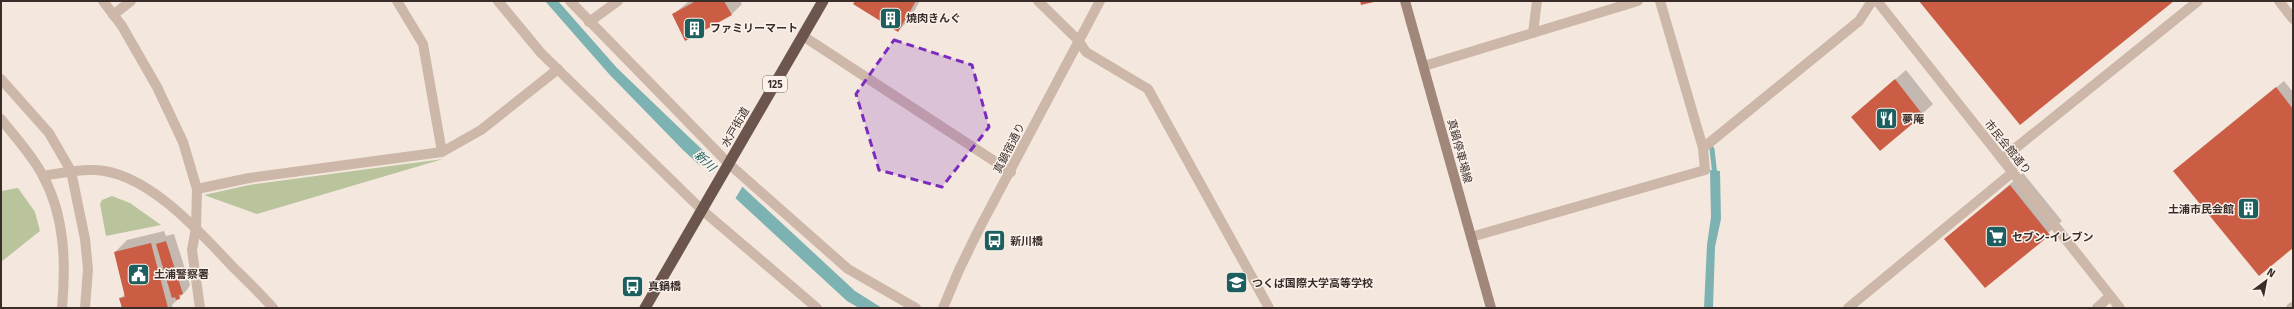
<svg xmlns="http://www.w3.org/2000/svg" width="2294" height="309" font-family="'Fira Sans','Noto Sans JP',sans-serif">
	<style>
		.green { fill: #b9c49d }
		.water { fill: #7cb2b1 }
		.pier { fill: #f4e8de }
		.shadow { fill: #0003 }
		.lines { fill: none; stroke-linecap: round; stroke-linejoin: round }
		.stream { stroke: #7cb2b1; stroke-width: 5 }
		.building { fill: #cb5d45 }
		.minor { stroke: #cdb7a9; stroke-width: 10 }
		.tertiary { stroke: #cdb7a9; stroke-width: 10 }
		.secondary { stroke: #a1867a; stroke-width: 10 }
		.trunk { stroke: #6c554d; stroke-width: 11 }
		.marked { fill: #7b2cbf; fill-opacity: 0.2; stroke: #7b2cbf; stroke-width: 3; stroke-dasharray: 8 5; stroke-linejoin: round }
		.labels { text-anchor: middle; stroke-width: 3; stroke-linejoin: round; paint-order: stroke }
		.shield { fill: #fbf3eb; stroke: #746863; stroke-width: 1 }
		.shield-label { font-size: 10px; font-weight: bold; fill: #3a2d29 }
		.poi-label { font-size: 11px; font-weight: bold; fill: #3a2d29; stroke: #fbf3eb; text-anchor: start }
		.street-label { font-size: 11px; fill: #3a2d29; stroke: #fbf3eb }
		.water-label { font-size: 12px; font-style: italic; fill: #1d5e5e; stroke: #fbf3eb }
	</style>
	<rect width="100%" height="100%" fill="#f4e8de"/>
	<g class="green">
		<path d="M 443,159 L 257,214 L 204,195 L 249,185 Z"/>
		<path d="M 18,188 L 35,212 L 40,231 L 1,262 L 1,191 Z"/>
		<path d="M 112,196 L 130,203 L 161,225 L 106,236 L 100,204 L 102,200 Z"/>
	</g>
	<g class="water">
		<path d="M 545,1 L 558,1 L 617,68 L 692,140 L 855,291 L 882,308 L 859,308 L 847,301 L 683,150 L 609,74 Z"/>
		<path d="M 1710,170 L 1720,171 L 1721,219 L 1715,247 L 1713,308 L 1704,308 L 1707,245 L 1711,217 Z"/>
	</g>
	<path class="pier" d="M 708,152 L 744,184 L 735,199 L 699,167 Z"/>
	<g class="shadow">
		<path d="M 689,1 L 740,1 L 742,4 L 731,15 L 674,14 Z"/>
		<path d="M 856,1 L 920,1 L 909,20 L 898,31 Z"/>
		<path d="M 1906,70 L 1933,104 L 1922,114 L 1853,117 Z"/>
		<path d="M 2284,81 L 2293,92 L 2293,246 L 2174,171 Z"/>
		<path d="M 2023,173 L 2062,221 L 1985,287 L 1946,239 Z"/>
		<path d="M 164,231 L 166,236 L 174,234 L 190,285 L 187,290 L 172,305 L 173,308 L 123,308 L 120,299 L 125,294 L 115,252 L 127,240 Z"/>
	</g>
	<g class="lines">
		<path class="stream" d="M 1712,149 L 1715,176"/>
	</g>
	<g class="building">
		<path d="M 696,1 L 724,1 L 732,15 L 685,41 L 672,14 Z"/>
		<path d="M 855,1 L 916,1 L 898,32 L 853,4 Z"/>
		<path d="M 1360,1 L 1374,1 L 1374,2 L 1361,5 Z"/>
		<path d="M 1919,1 L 2174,1 L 2020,125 Z"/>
		<path d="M 1895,79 L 1923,115 L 1880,151 L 1851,117 Z"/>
		<path d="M 2276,87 L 2293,109 L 2293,248 L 2259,276 L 2173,171 Z"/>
		<path d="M 2010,185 L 2050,235 L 1985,288 L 1944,239 Z"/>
		<path d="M 166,241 L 183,294 L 179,295 L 180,299 L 176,300 L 175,297 L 172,298 L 156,244 Z"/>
		<path d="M 151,243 L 168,308 L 122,308 L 119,298 L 125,297 L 114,252 Z"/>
	</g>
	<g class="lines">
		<g class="minor">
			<path d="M 103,1 L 122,26 L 157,87 L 183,142 L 197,189 L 196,228 L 192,250 L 200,308"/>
			<path d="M 397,1 L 423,44 L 442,152"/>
			<path d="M 498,1 L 541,53 L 702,210 L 817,308"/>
			<path d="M 570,1 L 729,164 L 848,269 L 916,308"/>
			<path d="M 1038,1 L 1078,40 L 1086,52 L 1148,89 L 1269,308"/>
			<path d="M 1660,1 L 1703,148 L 1859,21 L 1872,1"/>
			<path d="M 2279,1 L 2293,19"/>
			<path d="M 113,15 L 131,1"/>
			<path d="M 589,22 L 618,1"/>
			<path d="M 1533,33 L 1537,1"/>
			<path d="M 803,36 L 1011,172"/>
			<path d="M 1424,66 L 1638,1"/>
			<path d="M 2002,159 L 2198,1"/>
			<path d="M 197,189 L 249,178 L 442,152 L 481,130 L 558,69"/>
			<path d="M 1471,237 L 1705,170 L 1703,148"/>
			<path d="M 1848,308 L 2013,172"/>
			<path d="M 2097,308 L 2110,296"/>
			<path d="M 2291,308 L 2293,307"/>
		</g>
		<g class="tertiary">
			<path d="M 1877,1 L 2120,308"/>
			<path d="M 1,79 L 49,133 L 71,171 L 85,239 L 88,269 L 85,308"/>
			<path d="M 1,119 C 15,137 33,156 43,176 C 65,216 66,264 62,308"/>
			<path d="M 43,176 C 60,173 78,169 95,170 C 147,172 199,231 232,266 C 246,280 260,293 273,308"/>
			<path d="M 943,308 L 959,270 L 978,231 L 1100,1"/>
		</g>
		<path class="secondary" d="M 1405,1 L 1491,308"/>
		<path class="trunk" d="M 645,308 L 823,1"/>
	</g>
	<path class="marked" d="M 894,40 L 972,65 L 989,127 L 942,187 L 879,170 L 856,94 Z"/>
	<defs>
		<symbol id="building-square" viewBox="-11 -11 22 22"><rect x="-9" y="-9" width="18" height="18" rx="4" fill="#1d5e5e" stroke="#fbf3eb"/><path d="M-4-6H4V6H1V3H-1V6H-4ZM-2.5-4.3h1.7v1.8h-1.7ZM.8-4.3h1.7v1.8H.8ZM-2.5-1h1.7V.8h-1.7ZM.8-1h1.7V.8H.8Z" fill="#fff"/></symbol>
		<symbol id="restaurant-square" viewBox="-11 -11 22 22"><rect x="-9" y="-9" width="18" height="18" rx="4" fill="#1d5e5e" stroke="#fbf3eb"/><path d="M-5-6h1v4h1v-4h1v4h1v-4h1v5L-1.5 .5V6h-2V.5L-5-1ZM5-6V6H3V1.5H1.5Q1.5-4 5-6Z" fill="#fff"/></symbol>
		<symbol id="supermarket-square" viewBox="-11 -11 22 22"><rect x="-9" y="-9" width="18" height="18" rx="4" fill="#1d5e5e" stroke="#fbf3eb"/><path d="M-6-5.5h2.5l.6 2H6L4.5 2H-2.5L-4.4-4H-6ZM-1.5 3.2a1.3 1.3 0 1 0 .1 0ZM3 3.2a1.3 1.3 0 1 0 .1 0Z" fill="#fff"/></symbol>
		<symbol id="bus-square" viewBox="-11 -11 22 22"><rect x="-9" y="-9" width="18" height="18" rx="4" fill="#1d5e5e" stroke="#fbf3eb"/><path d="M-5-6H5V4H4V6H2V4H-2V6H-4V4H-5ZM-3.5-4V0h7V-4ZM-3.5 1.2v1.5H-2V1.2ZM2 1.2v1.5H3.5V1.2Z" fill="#fff"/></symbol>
		<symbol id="civic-square" viewBox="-11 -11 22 22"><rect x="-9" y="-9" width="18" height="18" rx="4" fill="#1d5e5e" stroke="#fbf3eb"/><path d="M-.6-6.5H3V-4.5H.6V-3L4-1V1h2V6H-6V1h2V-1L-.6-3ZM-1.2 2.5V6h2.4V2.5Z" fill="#fff"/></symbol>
		<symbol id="school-square" viewBox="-11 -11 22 22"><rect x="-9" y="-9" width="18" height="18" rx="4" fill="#1d5e5e" stroke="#fbf3eb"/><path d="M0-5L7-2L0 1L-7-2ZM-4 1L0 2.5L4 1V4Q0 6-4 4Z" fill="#fff"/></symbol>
	</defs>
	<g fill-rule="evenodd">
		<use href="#building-square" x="878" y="6" width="25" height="25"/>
		<use href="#building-square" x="682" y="16" width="25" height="25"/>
		<use href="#restaurant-square" x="1874" y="106" width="25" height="25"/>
		<use href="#building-square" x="2236" y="196" width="25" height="25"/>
		<use href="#supermarket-square" x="1984" y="224" width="25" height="25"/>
		<use href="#bus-square" x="982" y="228" width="25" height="25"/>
		<use href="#civic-square" x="126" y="262" width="25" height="25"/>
		<use href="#school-square" x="1224" y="270" width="25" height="25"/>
		<use href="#bus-square" x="620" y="274" width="25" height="25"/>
	</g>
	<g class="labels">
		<rect class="shield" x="763" y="76" width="24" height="16" rx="3"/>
		<g class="shield-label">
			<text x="775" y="88">125</text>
		</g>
		<g class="poi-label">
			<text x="906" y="22">焼肉きんぐ</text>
			<text x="710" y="32">ファミリーマート</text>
			<text x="1902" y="123">夢庵</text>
			<text x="2234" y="213" text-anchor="end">土浦市民会館</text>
			<text x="2012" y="241">セブン-イレブン</text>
			<text x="1010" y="245">新川橋</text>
			<text x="154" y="278">土浦警察署</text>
			<text x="1252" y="287">つくば国際大学高等学校</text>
			<text x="648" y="290">真鍋橋</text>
		</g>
		<g class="street-label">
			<text transform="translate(735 127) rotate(-60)" y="4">水戸街道</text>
			<text transform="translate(2008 147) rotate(51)" y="4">市民会館通り</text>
			<text transform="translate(1009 148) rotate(-63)" y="4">真鍋宿通り</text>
			<text transform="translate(1460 151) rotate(75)" y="4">真鍋停車場線</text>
		</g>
		<g class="water-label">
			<text transform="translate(705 161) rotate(43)" y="4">新川</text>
		</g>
	</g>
	<rect width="2294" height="309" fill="none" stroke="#3a2d29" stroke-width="4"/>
	<g transform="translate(2266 281) rotate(32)" stroke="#fbf3eb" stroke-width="3" paint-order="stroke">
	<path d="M0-3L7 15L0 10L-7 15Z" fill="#3a2d29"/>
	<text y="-6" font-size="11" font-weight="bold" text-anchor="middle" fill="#3a2d29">N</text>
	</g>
</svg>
